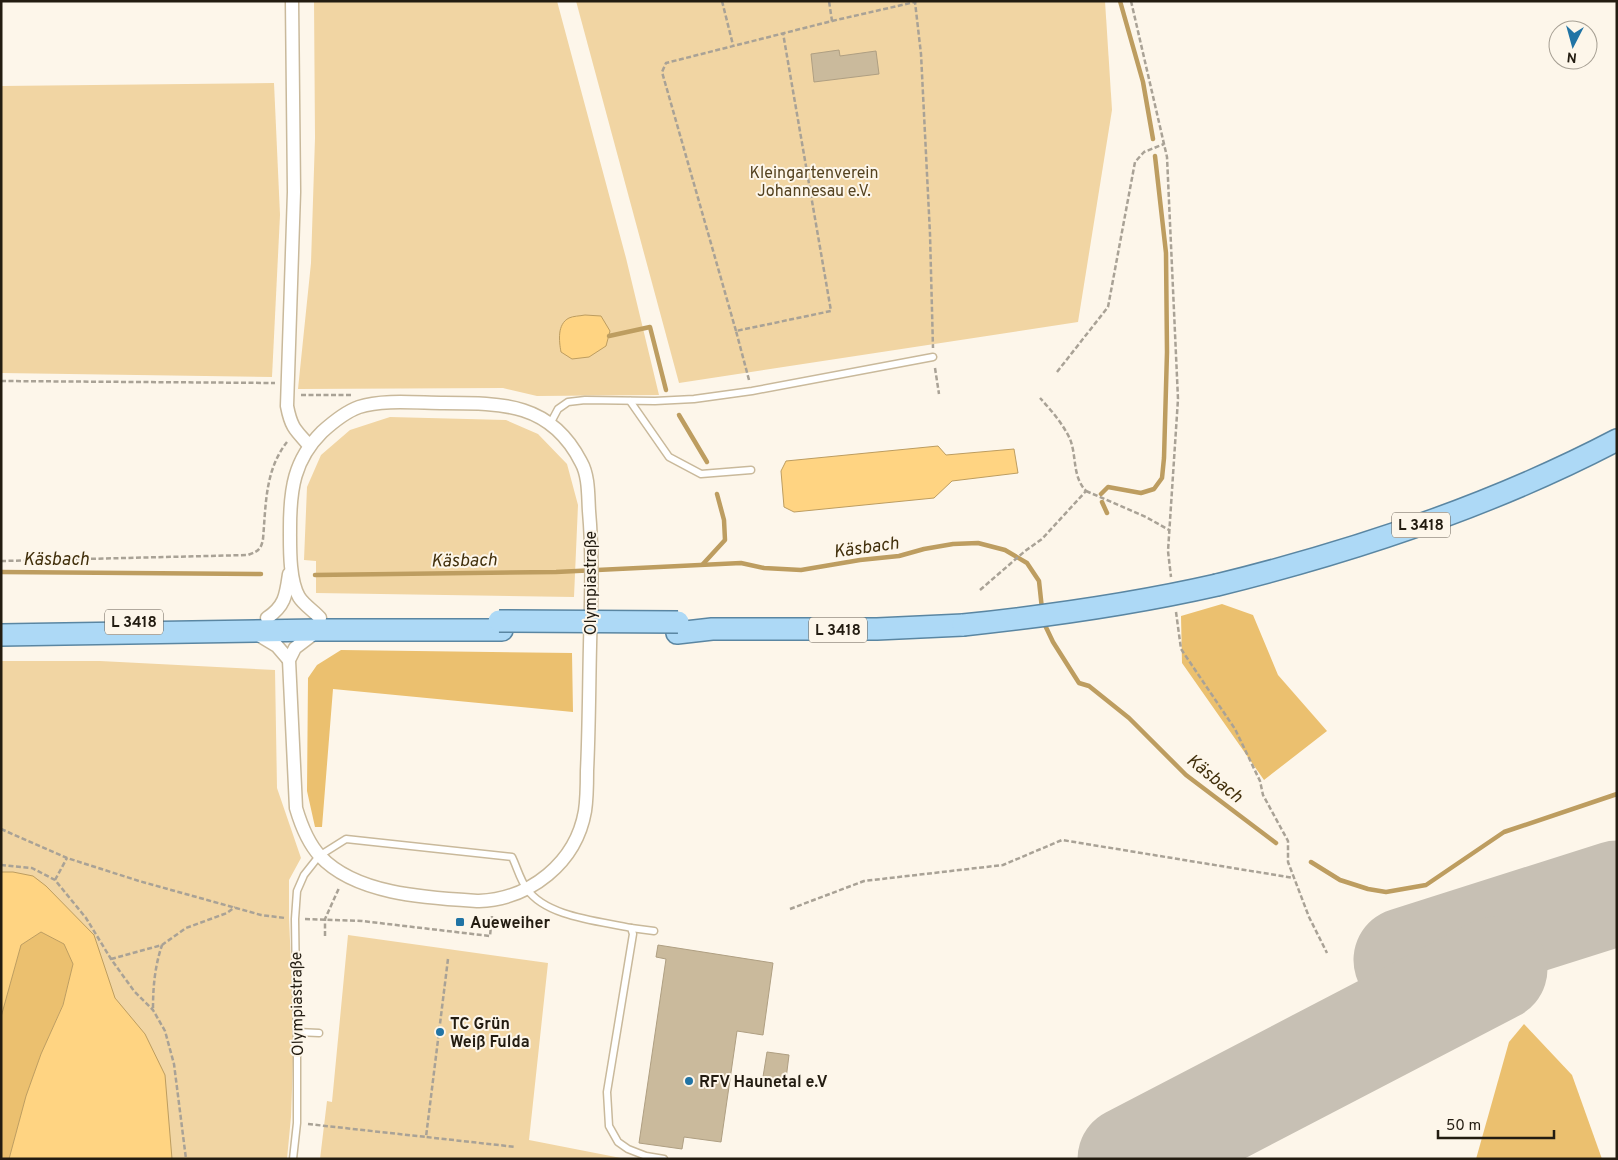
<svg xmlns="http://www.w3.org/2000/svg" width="1618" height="1160" font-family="Overpass,sans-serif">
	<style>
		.green { fill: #f1d5a3 }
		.forest { fill: #ebc06f }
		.water { fill: #ffd482; stroke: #bd9d60 }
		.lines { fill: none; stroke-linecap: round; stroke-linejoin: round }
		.stream { stroke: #bd9d60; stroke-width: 4.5 }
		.runway { stroke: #c7c0b4; stroke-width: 105 }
		.building { fill: #caba9c; stroke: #af9f82 }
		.service-casing { stroke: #c9b99b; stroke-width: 9 }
		.minor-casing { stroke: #c9b99b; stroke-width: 15 }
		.primary-casing { stroke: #5a86a2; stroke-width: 24 }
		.path { stroke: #a9a296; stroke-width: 2.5; stroke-dasharray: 5 2.5; stroke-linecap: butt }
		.service { stroke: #fff; stroke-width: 6 }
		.minor { stroke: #fff; stroke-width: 12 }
		.primary { stroke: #add9f6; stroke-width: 21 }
		.primary-bridge-casing { stroke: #5a86a2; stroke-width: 24; stroke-linecap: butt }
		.primary-bridge { stroke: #add9f6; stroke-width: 21 }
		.poi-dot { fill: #2174a5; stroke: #fdf6ea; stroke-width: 2 }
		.labels { text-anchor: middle; stroke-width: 4; stroke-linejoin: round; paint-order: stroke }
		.shield { fill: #fdf6ea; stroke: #645d52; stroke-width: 1 }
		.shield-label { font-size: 15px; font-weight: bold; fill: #231c11 }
		.park-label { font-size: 16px; fill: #544220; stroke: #fdf6ea }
		.street-label { font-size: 16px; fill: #231c11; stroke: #fdf6ea }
		.poi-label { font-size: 16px; font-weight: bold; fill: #231c11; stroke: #fdf6ea; text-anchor: start }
		.water-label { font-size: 18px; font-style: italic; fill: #42300c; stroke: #fdf6ea }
	</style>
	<rect width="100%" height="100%" fill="#fdf6ea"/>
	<g class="green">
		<path d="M 314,1 L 557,1 L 626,258 L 659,395 L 537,396 L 503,388 L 298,389 L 311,263 L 315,138 Z"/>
		<path d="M 576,1 L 1105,1 L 1112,110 L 1078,322 L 679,383 Z"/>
		<path d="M 274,83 L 280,215 L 272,377 L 1,373 L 1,86 Z"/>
		<path d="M 390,417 L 506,420 L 538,434 L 567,464 L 578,505 L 574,597 L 316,593 L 316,561 L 304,560 L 307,487 L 321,455 L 350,430 Z"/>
		<path d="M 1,661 L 100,661 L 275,670 L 277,788 L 301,858 L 289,880 L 289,918 L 294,1033 L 291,1117 L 287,1159 L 1,1159 Z"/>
		<path d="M 348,935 L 548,963 L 529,1140 L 626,1159 L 320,1159 L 327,1101 L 332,1102 Z"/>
	</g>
	<g class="forest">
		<path d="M 1222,604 L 1253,615 L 1278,675 L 1327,731 L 1264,780 L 1182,663 L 1181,616 Z"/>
		<path d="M 341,650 L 572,653 L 573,712 L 333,689 L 322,827 L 315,827 L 307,791 L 308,678 L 317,665 Z"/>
		<path d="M 41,932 L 64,944 L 73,964 L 63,1004 L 41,1054 L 26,1096 L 9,1159 L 1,1159 L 1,1017 L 21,945 Z"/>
		<path d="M 1524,1024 L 1572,1075 L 1602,1159 L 1476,1159 L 1509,1042 Z"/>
	</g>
	<g class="water">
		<path d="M 585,315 L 601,316 L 610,331 L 606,346 L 589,357 L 572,359 L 561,352 C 559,341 557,324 569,318 C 573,316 580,316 585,315 Z"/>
		<path d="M 938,446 L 946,455 L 1014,449 L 1018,473 L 952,481 L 934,498 L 794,512 L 784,507 L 781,471 L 786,461 Z"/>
		<path d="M 1,872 L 13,872 L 33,876 L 46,886 L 94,935 L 115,998 L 145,1034 L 165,1075 L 172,1159 L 9,1159 L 26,1096 L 41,1054 L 63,1005 L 73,964 L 64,944 L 41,932 L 21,945 L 1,1017 Z"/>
	</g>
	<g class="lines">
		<g class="stream">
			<path d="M 1120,1 L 1143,82 L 1153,139"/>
			<path d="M 609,336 L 650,327 L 666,390"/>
			<path d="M 679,415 L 707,462"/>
			<path d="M 1101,494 L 1108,487 L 1141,493 L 1154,489 L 1162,478 L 1164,458 L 1167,352 L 1166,253 L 1155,156"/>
			<path d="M 1102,502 L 1107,513"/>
			<path d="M 703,564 L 725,540 L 724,520 L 717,494"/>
			<path d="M 1,572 L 261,574"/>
			<path d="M 315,575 L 556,572 L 741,563 L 764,568 L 801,570 L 860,560 L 899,556 L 924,549 L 953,544 L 978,543 L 1005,550 L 1027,563 L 1039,581 L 1042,609"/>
			<path d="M 1043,621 L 1053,642 L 1079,683 L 1089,686 L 1129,718 L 1186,775 L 1276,843"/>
			<path d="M 1311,862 L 1340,880 L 1368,889 L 1386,892 L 1426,885 L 1504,832 L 1617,794"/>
		</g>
		<g class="runway">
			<path d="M 1406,960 L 1617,893"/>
			<path d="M 1130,1159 L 1495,969"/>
		</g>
	</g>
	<g class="building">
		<path d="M 839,50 L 840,56 L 876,51 L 879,74 L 814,82 L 811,54 Z"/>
		<path d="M 658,945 L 773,963 L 763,1035 L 737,1031 L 721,1142 L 684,1137 L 682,1149 L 639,1143 L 666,959 L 656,957 Z"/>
		<path d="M 767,1052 L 789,1055 L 785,1087 L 762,1083 Z"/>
	</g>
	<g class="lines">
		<defs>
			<g id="service">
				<path d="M 630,401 L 669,457 L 701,474 L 751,470"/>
				<path d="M 550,424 L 558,409 L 568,402 L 585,400 L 655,401 L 694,399 L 752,391 L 933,357"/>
				<path d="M 631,928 L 654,931"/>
				<path d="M 297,1032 L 319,1033"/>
				<path d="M 293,1159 L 297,1123 L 297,1051 L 295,919 L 297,891 L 304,875 L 319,856 L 346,839 L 512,857 C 517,867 520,880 527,889 C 546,917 600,921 631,928 L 633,934 L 607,1092 L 609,1126 L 618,1142 L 628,1149 L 646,1156 L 664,1159"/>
			</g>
			<g id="minor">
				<path d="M 292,1 L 294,192 L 287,406 C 291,427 295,430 309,445"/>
				<path d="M 267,618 C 285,606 286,595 289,574"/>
				<path d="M 316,632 L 295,648 L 289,660 L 296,808 C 301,825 308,843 320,856 C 356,895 429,898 479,901 C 530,899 576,863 585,811 C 587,798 587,784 587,771 C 589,730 589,688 590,646 C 591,601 593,556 589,511 C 588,496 589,476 581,462 C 551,403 503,403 444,403 C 419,403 383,399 359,407 C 345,412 333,422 322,432 C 294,460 290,489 290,528 C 290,547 289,580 299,597 C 304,605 314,611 320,618"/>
				<path d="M 257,634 L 277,646 L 289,660"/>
			</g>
			<g id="primary">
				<path d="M 1217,585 C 1355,551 1491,506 1617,440"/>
				<path d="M 677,633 L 712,629 L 877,629 L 963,625"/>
				<path d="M 1,635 L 318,630 L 502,630"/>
			</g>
		</defs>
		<use href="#service" class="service-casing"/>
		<use href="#minor" class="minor-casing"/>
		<use href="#primary" class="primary-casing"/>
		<g class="path">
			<path d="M 722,1 L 733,45"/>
			<path d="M 917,1 L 915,2 L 921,54 L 930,234 L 933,348"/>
			<path d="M 1131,1 L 1167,157 L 1178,399 L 1168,551 L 1171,577"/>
			<path d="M 832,21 L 915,2"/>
			<path d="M 736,331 L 662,72 L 666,63 L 832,21 L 829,1"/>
			<path d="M 935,368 L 939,394"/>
			<path d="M 1057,372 L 1108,307 L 1135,162 L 1144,152 L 1164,144"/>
			<path d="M 749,380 L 736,331 L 831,311 L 783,33"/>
			<path d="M 1,381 L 275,383"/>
			<path d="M 301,395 L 351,395"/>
			<path d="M 1086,491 L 1146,517 L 1169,530"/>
			<path d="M 1,561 L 248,555 C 258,551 261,550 263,539 C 266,504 265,470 287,442"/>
			<path d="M 980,590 L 1025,551 L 1042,539 L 1086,491 C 1072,476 1077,457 1070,439 C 1063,424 1051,410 1040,398"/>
			<path d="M 1176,612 L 1181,649 L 1235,729 L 1260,781 L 1263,795 L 1288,841 L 1288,862 L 1309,917 L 1327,953"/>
			<path d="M 1,829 L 67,858 L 139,881 L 261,915 L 285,918"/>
			<path d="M 1,865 L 32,868 L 55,880 L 86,918 L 111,959 L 134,991 L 153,1010 L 165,1031 L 174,1064 L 186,1159"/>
			<path d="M 55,880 L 67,858"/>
			<path d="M 790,909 L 864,881 L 1003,865 L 1062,840 L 1294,878"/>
			<path d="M 305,919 L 362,921 L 490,936 L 492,916"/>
			<path d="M 325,936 L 325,919 L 339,888"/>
			<path d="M 111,959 L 162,945 L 186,928 L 227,913 L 235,907"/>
			<path d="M 448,959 L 426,1137 L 516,1147"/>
			<path d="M 153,1008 C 153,986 155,966 162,945"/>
			<path d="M 308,1124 L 426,1137"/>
		</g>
		<use href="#service" class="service"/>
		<use href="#minor" class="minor"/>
		<use href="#primary" class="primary"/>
		<defs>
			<g id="primary-bridge">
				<path d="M 499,621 L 678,622"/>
				<path d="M 963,625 C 1049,616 1133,604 1217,585"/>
			</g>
		</defs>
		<use href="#primary-bridge" class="primary-bridge-casing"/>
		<use href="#primary-bridge" class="primary-bridge"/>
	</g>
	<g class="poi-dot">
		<rect x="455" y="917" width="10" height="10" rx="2.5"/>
		<circle cx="440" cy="1032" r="5"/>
		<circle cx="689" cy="1081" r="5"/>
	</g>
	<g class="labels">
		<g class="shield">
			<rect x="1392" y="512.5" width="58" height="25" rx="4"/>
			<rect x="105" y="609.5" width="58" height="25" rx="4"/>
			<rect x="809" y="617.5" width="58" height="25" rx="4"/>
		</g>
		<g class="shield-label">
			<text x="1421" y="530">L 3418</text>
			<text x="134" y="627">L 3418</text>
			<text x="838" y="635">L 3418</text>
		</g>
		<g class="park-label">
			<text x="814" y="178">Kleingartenverein<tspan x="814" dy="18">Johannesau e.V.</tspan></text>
		</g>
		<g class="street-label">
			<text transform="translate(590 583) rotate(-90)" y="6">Olympiastraße</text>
			<text transform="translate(296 1004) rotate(-91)" y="6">Olympiastraße</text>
		</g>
		<g class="poi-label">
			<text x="470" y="928">Aueweiher</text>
			<text x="450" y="1029">TC Grün<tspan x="450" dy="18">Weiß Fulda</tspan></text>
			<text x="699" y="1087">RFV Haunetal e.V</text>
		</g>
		<g class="water-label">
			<text transform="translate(866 547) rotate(-8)" y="6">Käsbach</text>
			<text x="56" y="565">Käsbach</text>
			<text transform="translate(464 560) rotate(-1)" y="6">Käsbach</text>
			<text transform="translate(1215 778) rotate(39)" y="6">Käsbach</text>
		</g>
	</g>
	<rect width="1618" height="1160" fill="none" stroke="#231c11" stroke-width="5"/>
	<g transform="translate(1573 45) rotate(186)"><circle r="24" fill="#fdf6ea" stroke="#a69f93"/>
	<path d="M0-4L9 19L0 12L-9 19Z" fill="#2174a5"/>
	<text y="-8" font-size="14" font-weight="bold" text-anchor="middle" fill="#231c11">N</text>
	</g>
	<path d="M1438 1130v8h116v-8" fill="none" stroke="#231c11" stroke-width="2.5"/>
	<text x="1446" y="1130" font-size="15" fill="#231c11" stroke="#fdf6ea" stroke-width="4" paint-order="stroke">50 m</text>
</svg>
